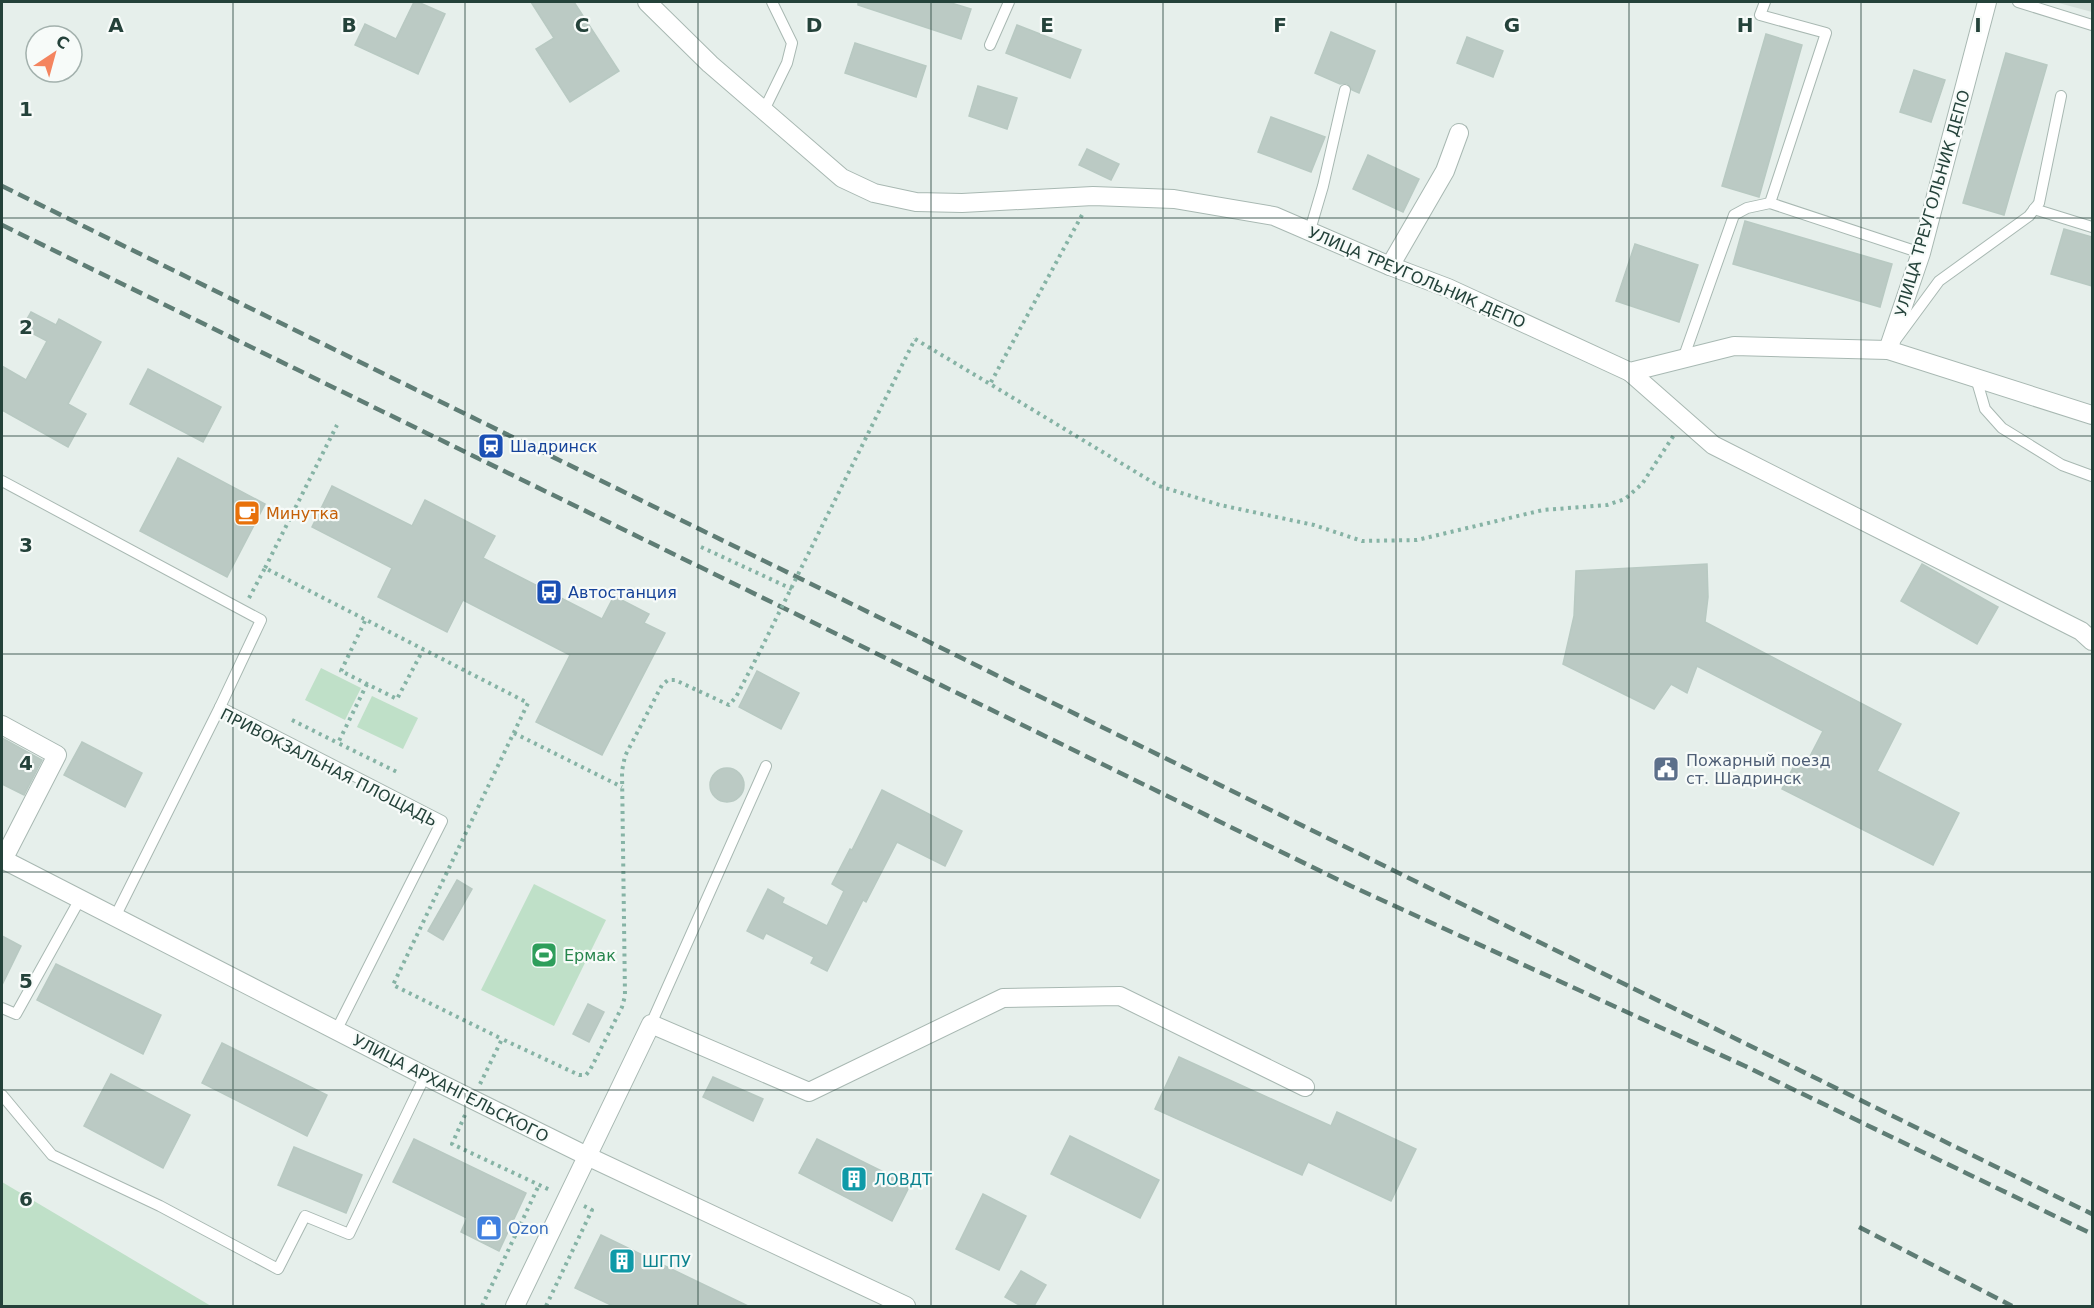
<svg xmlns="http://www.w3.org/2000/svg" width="2094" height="1308" font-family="'DejaVu Sans',sans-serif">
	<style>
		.built { fill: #d4dfda }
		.green { fill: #bfe0c8 }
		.building { fill: #bbcac4; stroke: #b8c9c2; stroke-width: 1.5 }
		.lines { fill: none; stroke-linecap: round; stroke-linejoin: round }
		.service-casing { stroke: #a8b8b2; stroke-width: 12 }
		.minor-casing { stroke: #a8b8b2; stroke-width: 20 }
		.tertiary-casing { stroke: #a8b8b2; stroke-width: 20 }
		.path { stroke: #86b3a5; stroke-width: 4; stroke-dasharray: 3 4.5; stroke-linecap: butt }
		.service { stroke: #fff; stroke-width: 10 }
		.minor { stroke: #fff; stroke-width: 18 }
		.tertiary { stroke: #fff; stroke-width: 18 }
		.rail { stroke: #5f7d75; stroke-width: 4.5; stroke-dasharray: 12 6; stroke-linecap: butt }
		.path-bridge { stroke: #86b3a5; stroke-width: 4; stroke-dasharray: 3 4.5; stroke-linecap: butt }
		.grid { fill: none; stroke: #24423a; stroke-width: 1.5; stroke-opacity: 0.55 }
		.labels { text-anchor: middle; stroke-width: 4.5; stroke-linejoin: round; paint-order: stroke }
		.street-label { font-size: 16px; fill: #24423a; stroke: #f7fbf9 }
		.transit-label { font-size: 16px; fill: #164399; stroke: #f7fbf9; text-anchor: start }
		.food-label { font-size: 16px; fill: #c56008; stroke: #f7fbf9; text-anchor: start }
		.service-label { font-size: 16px; fill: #4e5e75; stroke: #f7fbf9; text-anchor: start }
		.leisure-label { font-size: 16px; fill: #27864d; stroke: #f7fbf9; text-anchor: start }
		.culture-label { font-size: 16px; fill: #0d838f; stroke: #f7fbf9; text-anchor: start }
		.shop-label { font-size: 16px; fill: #366cbe; stroke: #f7fbf9; text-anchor: start }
		.grid-label { font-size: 20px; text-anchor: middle; font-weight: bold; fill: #24423a; stroke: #f7fbf9; stroke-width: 4.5; stroke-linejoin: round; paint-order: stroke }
	</style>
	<rect width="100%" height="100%" fill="#e6efeb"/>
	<path class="built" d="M 2055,2 L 2092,2 L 2092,12 Z"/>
	<g class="green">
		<path d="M 321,668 L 361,688 L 345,720 L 305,700 Z"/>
		<path d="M 372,696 L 418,718 L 403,749 L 357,727 Z"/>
		<path d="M 534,884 L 606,920 L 554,1026 L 481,990 Z"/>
		<path d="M 2,1182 L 211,1306 L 2,1306 Z"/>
	</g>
	<g class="building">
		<path d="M 414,2 L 418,2 L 445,14 L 418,74 L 355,45 L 365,24 L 396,39 Z"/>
		<path d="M 531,2 L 574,2 L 619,71 L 570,102 L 536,49 L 554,38 Z"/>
		<path d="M 858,2 L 948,2 L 971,9 L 961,39 L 858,5 Z"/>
		<path d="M 1017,25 L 1081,50 L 1070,78 L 1006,53 Z"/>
		<path d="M 1331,32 L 1375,51 L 1359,93 L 1352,90 L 1347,83 L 1340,84 L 1315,73 Z"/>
		<path d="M 1766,34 L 1802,45 L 1759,197 L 1722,186 Z"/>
		<path d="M 1467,37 L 1503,51 L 1493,77 L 1457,63 Z"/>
		<path d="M 855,43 L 926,66 L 916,97 L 845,73 Z"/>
		<path d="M 2006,53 L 2047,65 L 2004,215 L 1963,203 Z"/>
		<path d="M 1914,70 L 1945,80 L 1931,122 L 1900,112 Z"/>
		<path d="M 978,86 L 1017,98 L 1007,129 L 969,116 Z"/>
		<path d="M 1271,117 L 1325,137 L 1311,172 L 1258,152 Z"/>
		<path d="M 1087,149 L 1119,164 L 1111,180 L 1079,165 Z"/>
		<path d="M 1368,155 L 1419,179 L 1403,212 L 1353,189 Z"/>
		<path d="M 1745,221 L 1892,264 L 1880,307 L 1733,264 Z"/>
		<path d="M 2064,229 L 2092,237 L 2092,286 L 2051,274 Z"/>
		<path d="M 1635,244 L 1698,265 L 1679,322 L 1616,301 Z"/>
		<path d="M 31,312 L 56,325 L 59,319 L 101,342 L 68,404 L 86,414 L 68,447 L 2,410 L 2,366 L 26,380 L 47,341 L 22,328 Z"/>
		<path d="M 148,369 L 221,407 L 203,442 L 130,404 Z"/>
		<path d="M 178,458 L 265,504 L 227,577 L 140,531 Z"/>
		<path d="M 332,486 L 412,526 L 425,500 L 495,536 L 483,558 L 602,619 L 614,596 L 649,614 L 644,623 L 665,633 L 602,755 L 536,722 L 570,655 L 463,600 L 447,632 L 378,597 L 392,568 L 312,527 Z"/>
		<path d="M 1707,564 L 1708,597 L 1705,622 L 1901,724 L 1877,771 L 1959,813 L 1933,865 L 1782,789 L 1795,764 L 1804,768 L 1823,731 L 1697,666 L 1687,693 L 1671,684 L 1654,709 L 1563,664 L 1574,616 L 1576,571 Z"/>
		<path d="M 1922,564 L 1998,607 L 1977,644 L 1901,601 Z"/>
		<path d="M 757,671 L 799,693 L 781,729 L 739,707 Z"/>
		<path d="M 2,738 L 42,760 L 24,795 L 2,784 Z"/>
		<path d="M 82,742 L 142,773 L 125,807 L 64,775 Z"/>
		<circle cx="727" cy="785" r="17"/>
		<path d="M 882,790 L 962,831 L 945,866 L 897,842 L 866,902 L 863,900 L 827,971 L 811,963 L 814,957 L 766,933 L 763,939 L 747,931 L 768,889 L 784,898 L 782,903 L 827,926 L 844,891 L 832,884 L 850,849 L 852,850 Z"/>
		<path d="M 457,880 L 472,889 L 443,940 L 428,931 Z"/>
		<path d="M 2,936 L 21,946 L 2,985 Z"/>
		<path d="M 56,964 L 161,1015 L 143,1054 L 37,1000 Z"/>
		<path d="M 588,1004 L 604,1012 L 589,1042 L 573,1034 Z"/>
		<path d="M 222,1043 L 327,1095 L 307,1136 L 202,1083 Z"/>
		<path d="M 1179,1057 L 1331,1126 L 1337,1112 L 1416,1149 L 1391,1201 L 1308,1162 L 1302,1175 L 1155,1109 Z"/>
		<path d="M 111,1074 L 190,1115 L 163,1168 L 84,1126 Z"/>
		<path d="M 713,1077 L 763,1099 L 753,1121 L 703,1097 Z"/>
		<path d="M 1070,1136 L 1159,1180 L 1140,1218 L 1051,1174 Z"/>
		<path d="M 414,1139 L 526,1193 L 499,1251 L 461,1232 L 467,1218 L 393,1182 Z"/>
		<path d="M 817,1139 L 910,1185 L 892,1221 L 799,1173 Z"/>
		<path d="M 294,1147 L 362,1175 L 346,1213 L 278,1185 Z"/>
		<path d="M 983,1194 L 1026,1216 L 999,1270 L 956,1249 Z"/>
		<path d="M 601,1235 L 748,1306 L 613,1306 L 575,1288 Z"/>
		<path d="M 1021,1271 L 1046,1285 L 1034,1306 L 1021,1306 L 1005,1297 Z"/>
	</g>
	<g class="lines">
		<defs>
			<g id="service">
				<path d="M 1765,2 L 1760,15 L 1826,33 L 1770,203 L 1921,253"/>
				<path d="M 2018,2 L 2092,25"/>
				<path d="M 990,45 L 1009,2"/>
				<path d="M 764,110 L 787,63 L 792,43 L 772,2"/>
				<path d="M 2034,209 L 2092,227"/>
				<path d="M 1310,230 L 1323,186 L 1345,90"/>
				<path d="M 1897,338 L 1939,281 L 2029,216 L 2039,203 L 2061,96"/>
				<path d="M 1683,359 L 1734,215 L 1747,208 L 1770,203"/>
				<path d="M 1976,378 L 1985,409 L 2002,428 L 2062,465 L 2092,476"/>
				<path d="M 2,481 L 261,620 L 220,707"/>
				<path d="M 115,917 L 220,707 L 442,821 L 336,1031"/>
				<path d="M 2,1008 L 16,1014 L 80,899"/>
				<path d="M 651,1024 L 766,766"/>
				<path d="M 2,1095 L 52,1155 L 160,1206 L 278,1269 L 305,1216 L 349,1234 L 425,1076"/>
			</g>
			<g id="minor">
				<path d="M 647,2 L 710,64 L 842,178 L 874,193 L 916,202 L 962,203 L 1093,196 L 1174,199 L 1274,216 L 1390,266 L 1448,288 L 1630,372 L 1734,346 L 1888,350 L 2092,415"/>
				<path d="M 1390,266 L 1445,171 L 1459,133"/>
				<path d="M 1888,350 L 1921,253 L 1987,2"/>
				<path d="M 1630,372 L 1713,445 L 2081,631 L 2092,641"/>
				<path d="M 2,725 L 57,755 L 3,860"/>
				<path d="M 515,1306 L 651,1024 L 809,1092 L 1003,998 L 1120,996 L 1305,1087"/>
			</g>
			<path id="tertiary" d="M 2,859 L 425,1076 L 587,1156 L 906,1306"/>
		</defs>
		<use href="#service" class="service-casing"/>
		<use href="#minor" class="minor-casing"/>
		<use href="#tertiary" class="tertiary-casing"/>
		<g class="path">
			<path d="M 1082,215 L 990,384 L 1159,486 L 1220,505 L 1314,525 L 1362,541 L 1417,540 L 1543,510 L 1607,505 L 1625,499 L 1642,484 L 1674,435"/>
			<path d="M 915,339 L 990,384"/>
			<path d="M 701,547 L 792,589"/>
			<path d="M 265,568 L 337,425"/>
			<path d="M 249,598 L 265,568 L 528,703 L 393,985 L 502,1039"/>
			<path d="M 365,621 L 341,671 L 397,699 L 423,650"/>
			<path d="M 367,684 L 338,743 L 397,772"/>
			<path d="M 292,720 L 338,743"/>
			<path d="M 514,733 L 622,787"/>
			<path d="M 480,1084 L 502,1039 L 579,1075 L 586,1075 L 590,1070 L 622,1007 L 625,996 L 622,771 L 625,756 L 662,685 L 668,680 L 675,680 L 729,705 L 736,697 L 758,655"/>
			<path d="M 465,1115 L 452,1144 L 550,1190"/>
			<path d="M 482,1306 L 539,1185"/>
			<path d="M 546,1306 L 592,1210 L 584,1206"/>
		</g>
		<use href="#service" class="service"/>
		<use href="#minor" class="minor"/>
		<use href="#tertiary" class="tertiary"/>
		<g class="rail">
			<path d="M 2,186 L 2092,1214"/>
			<path d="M 2,225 L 1351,886 L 1745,1066 L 2092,1234"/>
			<path d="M 1859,1227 L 2012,1306"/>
		</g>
		<path class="path-bridge" d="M 758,655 L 915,339"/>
	</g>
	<path class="grid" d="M 233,2 L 233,1306M 465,2 L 465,1306M 698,2 L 698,1306M 931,2 L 931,1306M 1163,2 L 1163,1306M 1396,2 L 1396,1306M 1629,2 L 1629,1306M 1861,2 L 1861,1306M 2,218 L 2092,218M 2,436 L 2092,436M 2,654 L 2092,654M 2,872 L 2092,872M 2,1090 L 2092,1090"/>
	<defs>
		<symbol id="station-square" viewBox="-11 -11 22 22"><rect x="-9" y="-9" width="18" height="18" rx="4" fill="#1a4fb4" stroke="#f7fbf9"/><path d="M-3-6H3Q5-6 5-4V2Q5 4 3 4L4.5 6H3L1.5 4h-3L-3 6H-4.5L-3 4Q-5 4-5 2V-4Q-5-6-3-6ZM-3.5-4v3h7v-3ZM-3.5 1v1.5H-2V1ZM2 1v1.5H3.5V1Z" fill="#fff"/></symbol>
		<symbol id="cafe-square" viewBox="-11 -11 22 22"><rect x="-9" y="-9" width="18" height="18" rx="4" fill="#e8710a" stroke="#f7fbf9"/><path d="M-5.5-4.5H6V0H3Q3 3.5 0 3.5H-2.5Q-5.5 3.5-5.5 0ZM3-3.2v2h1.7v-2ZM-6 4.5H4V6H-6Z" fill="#fff"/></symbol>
		<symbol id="bus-square" viewBox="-11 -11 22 22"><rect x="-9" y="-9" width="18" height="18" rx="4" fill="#1a4fb4" stroke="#f7fbf9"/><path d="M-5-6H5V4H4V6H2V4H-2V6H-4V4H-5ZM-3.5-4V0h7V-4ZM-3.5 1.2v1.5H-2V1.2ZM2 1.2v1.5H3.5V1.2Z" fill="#fff"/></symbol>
		<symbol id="civic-square" viewBox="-11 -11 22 22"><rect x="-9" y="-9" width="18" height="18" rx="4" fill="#5c6f8a" stroke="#f7fbf9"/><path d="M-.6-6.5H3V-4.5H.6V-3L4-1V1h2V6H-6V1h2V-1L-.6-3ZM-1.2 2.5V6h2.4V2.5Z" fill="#fff"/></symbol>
		<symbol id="stadium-square" viewBox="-11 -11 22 22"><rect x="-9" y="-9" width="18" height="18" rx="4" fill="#2e9e5b" stroke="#f7fbf9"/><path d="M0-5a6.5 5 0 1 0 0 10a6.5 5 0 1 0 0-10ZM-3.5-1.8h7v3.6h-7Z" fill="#fff"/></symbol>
		<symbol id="building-square" viewBox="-11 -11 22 22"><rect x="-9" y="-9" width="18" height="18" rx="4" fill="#0f9aa8" stroke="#f7fbf9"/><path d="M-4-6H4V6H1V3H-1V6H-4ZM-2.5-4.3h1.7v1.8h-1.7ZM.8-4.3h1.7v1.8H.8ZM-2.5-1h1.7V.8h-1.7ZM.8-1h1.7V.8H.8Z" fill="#fff"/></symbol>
		<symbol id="shop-square" viewBox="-11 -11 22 22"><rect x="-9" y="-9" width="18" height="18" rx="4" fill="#3f7fe0" stroke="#f7fbf9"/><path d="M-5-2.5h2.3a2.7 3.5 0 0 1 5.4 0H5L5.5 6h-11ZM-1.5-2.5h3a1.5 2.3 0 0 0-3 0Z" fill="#fff"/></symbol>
	</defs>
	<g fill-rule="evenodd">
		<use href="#station-square" x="476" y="431" width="30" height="30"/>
		<use href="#cafe-square" x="232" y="498" width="30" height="30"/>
		<use href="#bus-square" x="534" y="577" width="30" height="30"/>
		<use href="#civic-square" x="1651" y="754" width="30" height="30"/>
		<use href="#stadium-square" x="529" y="940" width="30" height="30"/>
		<use href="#building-square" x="839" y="1164" width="30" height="30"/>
		<use href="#shop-square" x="474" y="1213" width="30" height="30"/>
		<use href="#building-square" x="607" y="1246" width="30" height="30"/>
	</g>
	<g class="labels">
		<g class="street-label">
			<text transform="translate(1932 203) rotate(-74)" y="6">УЛИЦА ТРЕУГОЛЬНИК ДЕПО</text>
			<text transform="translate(1417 277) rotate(23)" y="6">УЛИЦА ТРЕУГОЛЬНИК ДЕПО</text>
			<text transform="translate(329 767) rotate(27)" y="6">ПРИВОКЗАЛЬНАЯ ПЛОЩАДЬ</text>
			<text transform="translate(451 1088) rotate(27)" y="6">УЛИЦА АРХАНГЕЛЬСКОГО</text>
		</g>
		<g class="transit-label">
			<text x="510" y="452">Шадринск</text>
			<text x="568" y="598">Автостанция</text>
		</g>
		<g class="food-label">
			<text x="266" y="519">Минутка</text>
		</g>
		<g class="service-label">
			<text x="1686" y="766">Пожарный поезд<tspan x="1686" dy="18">ст. Шадринск</tspan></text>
		</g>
		<g class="leisure-label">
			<text x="564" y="961">Ермак</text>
		</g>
		<g class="culture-label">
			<text x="874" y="1185">ЛОВДТ</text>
			<text x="642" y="1267">ШГПУ</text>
		</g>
		<g class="shop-label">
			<text x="508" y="1234">Ozon</text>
		</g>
	</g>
	<g class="grid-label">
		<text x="116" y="32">A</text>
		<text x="349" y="32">B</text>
		<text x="582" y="32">C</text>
		<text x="814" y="32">D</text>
		<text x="1047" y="32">E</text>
		<text x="1280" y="32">F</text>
		<text x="1512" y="32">G</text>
		<text x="1745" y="32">H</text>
		<text x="1978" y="32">I</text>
		<text x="26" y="116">1</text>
		<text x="26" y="334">2</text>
		<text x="26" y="552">3</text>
		<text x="26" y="770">4</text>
		<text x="26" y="988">5</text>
		<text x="26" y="1206">6</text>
	</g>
	<rect width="2094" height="1308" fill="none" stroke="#24423a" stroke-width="6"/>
	<g transform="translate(54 54) rotate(36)"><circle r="28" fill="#f7fbf9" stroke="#a3b1ad" stroke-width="1.5"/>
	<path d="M0-4.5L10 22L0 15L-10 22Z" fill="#f4845f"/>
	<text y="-9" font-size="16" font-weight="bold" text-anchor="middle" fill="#24423a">С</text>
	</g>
</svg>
